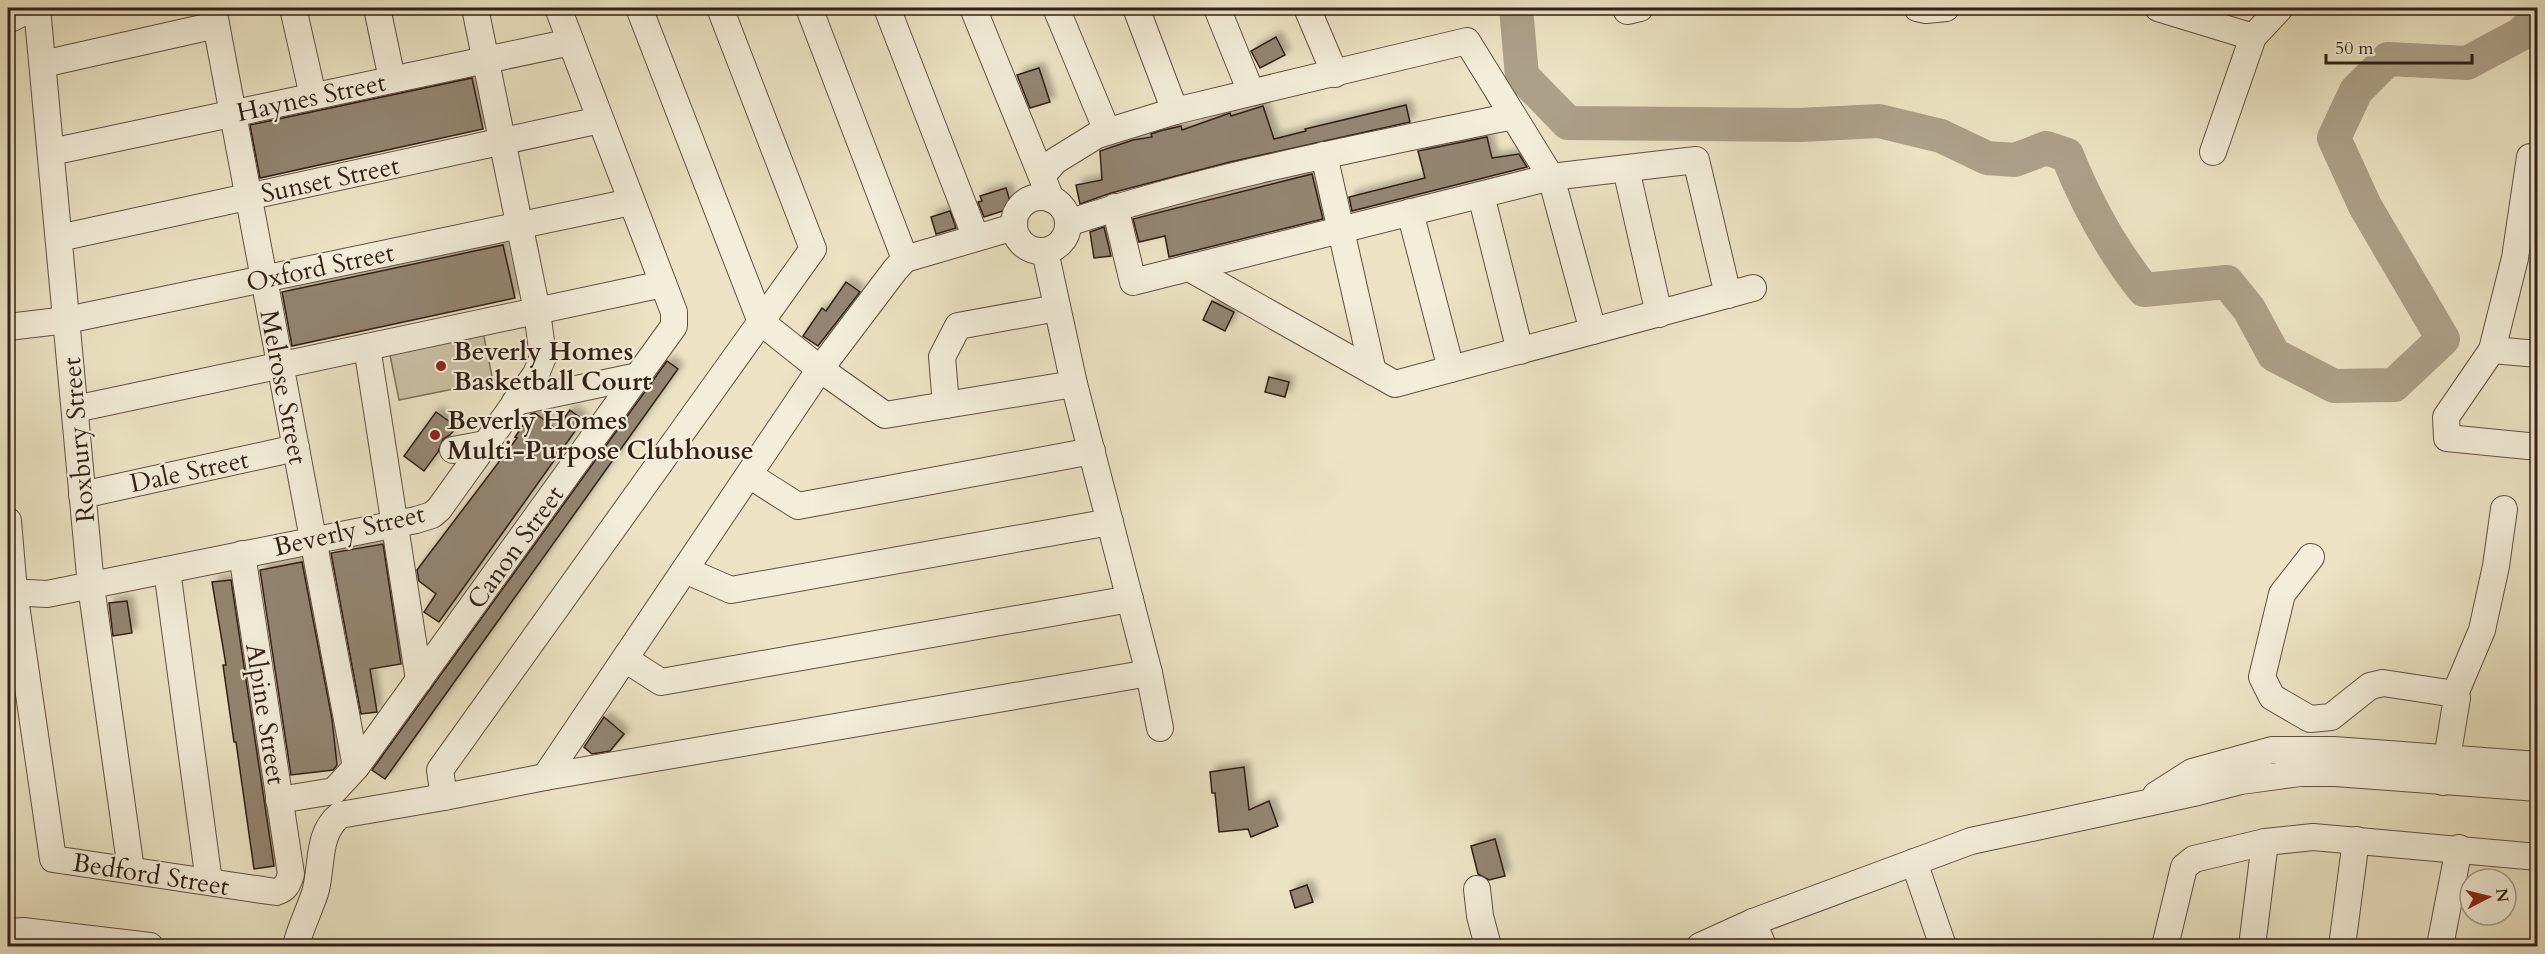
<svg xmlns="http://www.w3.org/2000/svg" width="2545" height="954" font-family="Cardo,serif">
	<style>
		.garden { fill: #ccc2a7; stroke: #7f705f; stroke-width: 1.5 }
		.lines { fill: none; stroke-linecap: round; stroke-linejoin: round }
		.river { stroke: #ada089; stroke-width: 34 }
		.building { fill: #938571; stroke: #321f17; stroke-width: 1.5; filter: url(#shadow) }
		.minor-casing { stroke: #605042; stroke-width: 28 }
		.minor { stroke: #f3edd9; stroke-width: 26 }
		.poi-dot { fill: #8f2418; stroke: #f3edd9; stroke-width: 2 }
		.labels { text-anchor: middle; stroke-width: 4.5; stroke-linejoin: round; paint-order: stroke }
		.street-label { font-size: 26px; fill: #321f17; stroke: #f3edd9 }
		.poi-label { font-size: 26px; font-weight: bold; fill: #321f17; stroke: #f3edd9; text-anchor: start }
	</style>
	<defs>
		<filter id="shadow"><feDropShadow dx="5.5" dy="-5.5" stdDeviation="3" flood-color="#0004"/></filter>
	</defs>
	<rect width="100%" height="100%" fill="#ece3c4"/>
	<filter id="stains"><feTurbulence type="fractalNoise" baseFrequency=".00333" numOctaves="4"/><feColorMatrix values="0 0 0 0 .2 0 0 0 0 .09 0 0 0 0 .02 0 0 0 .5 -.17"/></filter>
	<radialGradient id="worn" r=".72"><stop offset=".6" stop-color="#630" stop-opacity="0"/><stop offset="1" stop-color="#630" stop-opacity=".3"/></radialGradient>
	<path class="garden" d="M 483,332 L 493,381 L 399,400 L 389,350 Z"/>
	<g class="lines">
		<path class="river" d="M 1516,8 L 1522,76 L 1568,123 L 1799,125 L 1879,121 L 1941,136 L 1987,158 L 2015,160 L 2046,148 L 2067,155 C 2086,202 2112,250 2144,290 L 2227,282 L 2249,309 L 2274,355 L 2334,386 L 2394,385 L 2443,339 L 2365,206 L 2334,138 L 2356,91 L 2388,59 L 2467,63 L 2521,34 L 2538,17"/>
	</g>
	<g class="building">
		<path d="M 1276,37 L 1285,55 L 1260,68 L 1251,51 Z"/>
		<path d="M 1039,68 L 1050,102 L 1030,108 L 1017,75 Z"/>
		<path d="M 472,78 L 483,129 L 260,178 L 250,125 Z"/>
		<path d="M 1406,105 L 1410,122 L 1230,162 L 1111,193 L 1080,204 L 1076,185 L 1102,180 L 1100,151 L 1133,140 L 1152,137 L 1151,134 L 1160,131 L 1181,126 L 1182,130 L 1230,113 L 1231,116 L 1263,106 L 1274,139 L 1306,131 L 1305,129 Z"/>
		<path d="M 1487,137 L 1492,158 L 1519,154 L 1527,167 L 1352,211 L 1349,197 L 1425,178 L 1418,151 Z"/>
		<path d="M 1312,174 L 1323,219 L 1169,257 L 1165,236 L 1139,242 L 1133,219 Z"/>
		<path d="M 1006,188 L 1012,208 L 984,217 L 978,202 L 982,201 L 980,196 Z"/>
		<path d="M 950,211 L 956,228 L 936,234 L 931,217 Z"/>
		<path d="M 1104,227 L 1111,256 L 1094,258 L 1090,232 Z"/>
		<path d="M 503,245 L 515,298 L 292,346 L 282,292 Z"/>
		<path d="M 846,282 L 860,292 L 818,346 L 803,336 L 822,308 L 826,311 Z"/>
		<path d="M 1212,301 L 1234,312 L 1225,331 L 1203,320 Z"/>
		<path d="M 667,361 L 678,369 L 385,779 L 372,770 Z"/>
		<path d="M 1269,377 L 1289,382 L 1285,397 L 1265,392 Z"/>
		<path d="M 570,410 L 583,420 L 439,622 L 424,612 L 436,594 L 419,581 L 417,570 L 517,438 L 515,437 L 531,414 L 535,413 L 556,429 Z"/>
		<path d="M 436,412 L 457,427 L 450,435 L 443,439 L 438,452 L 424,471 L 404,456 Z"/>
		<path d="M 383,544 L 401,664 L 370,669 L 377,712 L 361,714 L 331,553 Z"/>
		<path d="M 302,562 L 332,719 L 337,765 L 333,770 L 291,775 L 260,570 Z"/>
		<path d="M 231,580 L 274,866 L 254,869 L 236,742 L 234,742 L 223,665 L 226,665 L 212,582 Z"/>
		<path d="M 127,601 L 132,633 L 113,636 L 109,603 Z"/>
		<path d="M 604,717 L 624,734 L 610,751 L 592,754 L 584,747 Z"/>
		<path d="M 1244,767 L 1249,810 L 1269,801 L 1278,826 L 1251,837 L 1248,829 L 1219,832 L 1215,793 L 1212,793 L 1210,772 Z"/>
		<path d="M 1495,839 L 1505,876 L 1489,880 L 1478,874 L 1471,846 Z"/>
		<path d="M 1307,885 L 1313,902 L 1295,908 L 1290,891 Z"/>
	</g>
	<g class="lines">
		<defs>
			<g id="minor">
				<path d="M 37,8 L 91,586 L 131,870"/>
				<path d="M 213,8 L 356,767"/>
				<path d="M 293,8 L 313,96"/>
				<path d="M 377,8 L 392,79"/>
				<path d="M 639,8 L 761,322 L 820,369 L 885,415 L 1074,384"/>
				<path d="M 809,8 L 905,259"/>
				<path d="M 887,8 L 976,238"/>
				<path d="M 973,8 L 1051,199"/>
				<path d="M 1056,8 L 1107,131"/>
				<path d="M 1136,8 L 1175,111"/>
				<path d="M 1217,8 L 1251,92"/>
				<path d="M 1307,8 L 1335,74"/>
				<path d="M 1917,8 L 1926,10 L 1946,8"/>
				<path d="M 2158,8 L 2253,37"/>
				<path d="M 1627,11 L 1640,8"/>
				<path d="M 8,20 L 32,8"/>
				<path d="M 43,64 L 216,25"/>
				<path d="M 51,152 L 571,42"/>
				<path d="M 2213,152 L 2253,37 L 2280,8"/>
				<path d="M 1324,155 L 1373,372"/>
				<path d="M 2538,158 L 2530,157 L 2515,258 L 2492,350 L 2446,417 L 2447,438 L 2538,447"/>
				<path d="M 1626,169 L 1659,314"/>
				<path d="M 1042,176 L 1055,161 L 1097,135 L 1175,111 L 1467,41 L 1551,177 L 1696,160 L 1728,295"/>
				<path d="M 1481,195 L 1520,351"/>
				<circle cx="1041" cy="224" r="27"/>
				<path d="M 1115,207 L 1133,282 L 1551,177 L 1593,331"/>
				<path d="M 1410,212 L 1451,369"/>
				<path d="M 1068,223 C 1213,175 1364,147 1513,116"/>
				<path d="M 59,238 L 600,120"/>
				<path d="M 1189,268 L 1395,384 L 1753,288"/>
				<path d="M 8,327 L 67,320 L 631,202"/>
				<path d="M 367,347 L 419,680"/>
				<path d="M 2492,350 L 2538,354"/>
				<path d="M 515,402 L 638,376"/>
				<path d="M 946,405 L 942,357 L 958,326 L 1057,308"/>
				<path d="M 75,409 L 663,284"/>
				<path d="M 453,450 L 485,444"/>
				<path d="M 749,475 L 798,506 L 1092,451"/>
				<path d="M 82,495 L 296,448"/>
				<path d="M 8,521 L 14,591 L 53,859 L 276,892 C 286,889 288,884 291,874 L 242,554"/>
				<path d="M 2311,557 L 2282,594 L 2262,677 L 2272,697 L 2310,719 L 2331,717 L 2370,686 L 2383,683 L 2455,694 L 2457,698 L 2443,782"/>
				<path d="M 167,570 L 209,882"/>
				<path d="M 685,570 L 731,590 L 1110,522"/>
				<path d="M 8,592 L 47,594 L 416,520 L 432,515 L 439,509 L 536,374 L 543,357 L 537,311 L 475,8"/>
				<path d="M 625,659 L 661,682 L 1130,599"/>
				<path d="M 1149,673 L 1160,728"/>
				<path d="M 2455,694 L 2482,630 L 2496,566 L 2504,509"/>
				<path d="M 545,777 L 820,369 L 895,270 L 905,259 L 1014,227"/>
				<path d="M 2156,795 L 2192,772 L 2272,750 L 2334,750 L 2538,765"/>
				<path d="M 444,797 L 440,770 L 813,249 L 720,8"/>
				<path d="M 279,800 L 334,791 L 356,767 L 674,326 L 674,312 L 558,8"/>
				<path d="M 1914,862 L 1943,946"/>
				<path d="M 1477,889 L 1480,916 L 1488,946"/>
				<path d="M 1753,922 L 1763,946"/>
				<path d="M 8,932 L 23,931 L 150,946"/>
				<path d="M 296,946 C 300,928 309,911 315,893 C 323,866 316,834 340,815 L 444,797 L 545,777 L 1149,673 L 1074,384 L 1045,251"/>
				<path d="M 1700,946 L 1753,922 L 1971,841 L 2198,792 L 2241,781 L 2300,773 L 2335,773 L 2538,788"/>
				<path d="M 2165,946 L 2184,867 L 2194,859 L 2265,842 L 2313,837 L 2538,857"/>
				<path d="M 2252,946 L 2265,842"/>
				<path d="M 2342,946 L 2356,840"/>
				<path d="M 2440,946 L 2459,848"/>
			</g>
		</defs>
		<use href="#minor" class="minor-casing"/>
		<use href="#minor" class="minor"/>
	</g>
	<g class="poi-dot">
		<circle cx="441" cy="366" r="6"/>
		<circle cx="435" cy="435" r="6"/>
	</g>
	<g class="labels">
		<g class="street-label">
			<text transform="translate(311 97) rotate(-12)" y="9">Haynes Street</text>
			<text transform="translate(330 179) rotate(-12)" y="9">Sunset Street</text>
			<text transform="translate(320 267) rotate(-12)" y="9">Oxford Street</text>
			<text transform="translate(284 387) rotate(79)" y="9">Melrose Street</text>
			<text transform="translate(78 440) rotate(-95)" y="9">Roxbury Street</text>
			<text transform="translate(189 471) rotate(-12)" y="9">Dale Street</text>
			<text transform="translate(349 530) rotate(-13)" y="9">Beverly Street</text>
			<text transform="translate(515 547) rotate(-54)" y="9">Canon Street</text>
			<text transform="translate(266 714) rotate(81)" y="9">Alpine Street</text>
			<text transform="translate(151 874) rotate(9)" y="9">Bedford Street</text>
		</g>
		<g class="poi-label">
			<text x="453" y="360">Beverly Homes<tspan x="453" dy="30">Basketball Court</tspan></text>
			<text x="447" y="429">Beverly Homes<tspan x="447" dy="30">Multi-Purpose Clubhouse</tspan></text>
		</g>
	</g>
	<rect width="2545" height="954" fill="none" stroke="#ece3c4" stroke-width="30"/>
	<rect x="9" y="9" width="2527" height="936" fill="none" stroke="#321f17" stroke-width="3"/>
	<rect x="15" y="15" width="2515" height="924" fill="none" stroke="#321f17" stroke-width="1.5"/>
	<g transform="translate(2488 897) rotate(83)"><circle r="28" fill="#f3edd9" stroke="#a69b8b" stroke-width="1.5"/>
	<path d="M0-4.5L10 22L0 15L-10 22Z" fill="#8f2418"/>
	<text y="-9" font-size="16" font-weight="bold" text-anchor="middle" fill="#321f17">N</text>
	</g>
	<path d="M2326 54v9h146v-9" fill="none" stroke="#321f17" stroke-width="3"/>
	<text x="2335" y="54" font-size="18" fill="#321f17" stroke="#f3edd9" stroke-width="4.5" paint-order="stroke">50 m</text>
	<rect width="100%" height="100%" filter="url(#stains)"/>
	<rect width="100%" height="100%" fill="url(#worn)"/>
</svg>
